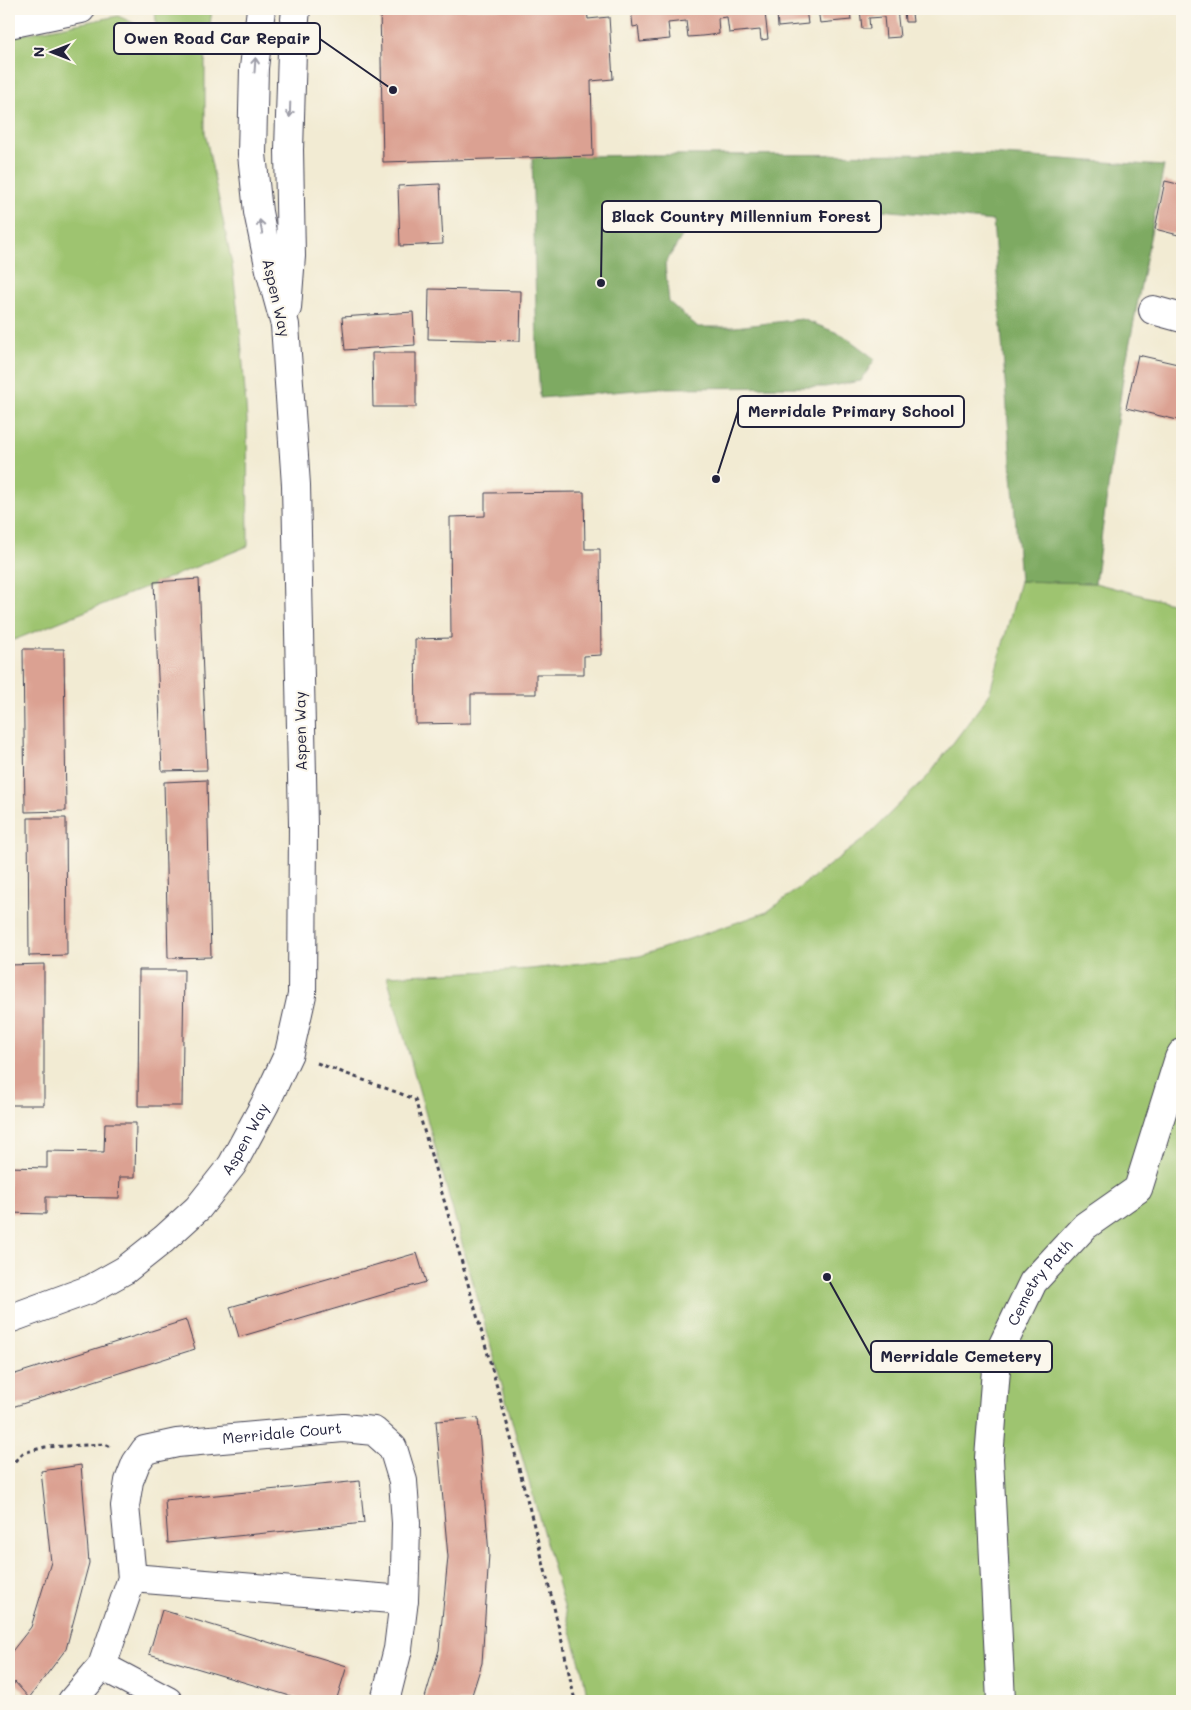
<svg xmlns="http://www.w3.org/2000/svg" width="1191" height="1710" font-family="Mali,sans-serif">
	<style>
		.green { fill: #9ec46f; stroke: #607355 }
		.forest { fill: #7eaa62; stroke: #50664e }
		.building { fill: #dba192 }
		.lines { fill: none; stroke-linecap: round; stroke-linejoin: round }
		.minor-casing { stroke: #414052; stroke-width: 30 }
		.path { stroke: #414052; stroke-width: 3; stroke-dasharray: 4 4; stroke-linecap: butt }
		.minor { stroke: #fff; stroke-width: 28 }
		.oneway { stroke: #9c9ca7 }
		.labels { text-anchor: middle; stroke-width: 4.5; stroke-linejoin: round; paint-order: stroke }
		.street-label { font-size: 15px; fill: #22223b; stroke: #fbf7ec }
		.leader { fill: none; stroke: #22223b; stroke-width: 2 }
		.callout-dot { fill: #22223b; stroke: #fbf7ec; stroke-width: 2 }
		.callout { fill: #fbf7ec; stroke: #22223b; stroke-width: 2 }
		.callout-label { font-size: 16px; text-anchor: middle; font-weight: bold; fill: #22223b }
	</style>
	<rect width="100%" height="100%" fill="#fbf7ec"/>
	<filter id="ink" filterUnits="userSpaceOnUse"><feTurbulence type="fractalNoise" baseFrequency=".02" numOctaves="2"/><feDisplacementMap in="SourceGraphic" scale="10" xChannelSelector="R" yChannelSelector="G"/><feConvolveMatrix kernelMatrix="1 2 1 2 8 2 1 2 1" color-interpolation-filters="sRGB"/></filter>
	<filter id="wash" filterUnits="userSpaceOnUse"><feTurbulence type="fractalNoise" baseFrequency=".0096" numOctaves="4" result="noise"/><feDisplacementMap in="SourceGraphic" scale="20" xChannelSelector="R" yChannelSelector="G"/><feGaussianBlur stdDeviation="1.12" result="paint"/><feColorMatrix in="noise" values="0 0 0 0 0 0 0 0 0 0 0 0 0 0 0 0 0 1.4 0 .05"/><feComposite in="paint" operator="in"/></filter>
	<g filter="url(#wash)">
		<rect width="100%" height="100%" fill="#f2ebd3"/>
		<g class="green">
			<path d="M 155,9 L 212,9 L 205,63 L 205,132 L 232,264 L 241,338 L 247,420 L 248,546 L 9,642 L 9,37 L 118,16 L 136,24 L 139,34 L 157,34 Z"/>
			<path d="M 1020,581 L 1095,583 L 1182,606 L 1182,1701 L 588,1701 L 583,1674 L 387,976 L 531,969 L 640,956 L 767,912 L 864,839 L 929,775 L 989,695 Z"/>
		</g>
		<path class="forest" d="M 989,154 L 1164,166 L 1123,378 L 1095,583 L 1020,581 L 993,221 L 841,206 L 741,222 L 687,228 L 665,264 L 669,302 L 698,327 L 735,327 L 802,319 L 843,335 L 875,359 L 861,381 L 825,387 L 661,388 L 540,398 L 537,347 L 532,157 L 644,155 Z"/>
		<g id="blocks">
			<g class="building">
				<path d="M 380,9 L 587,9 L 588,19 L 609,17 L 613,79 L 591,81 L 593,156 L 383,162 Z"/>
				<path d="M 631,9 L 806,9 L 808,24 L 778,27 L 777,12 L 765,13 L 768,39 L 761,40 L 760,30 L 729,33 L 727,17 L 718,18 L 719,34 L 702,36 L 688,37 L 686,21 L 668,23 L 670,39 L 640,42 L 638,26 L 633,27 Z"/>
				<path d="M 818,9 L 850,9 L 851,20 L 820,23 Z"/>
				<path d="M 860,9 L 897,9 L 900,37 L 886,38 L 884,17 L 869,18 L 870,29 L 862,29 Z"/>
				<path d="M 904,9 L 938,9 L 938,10 L 912,13 L 913,22 L 905,22 Z"/>
				<path d="M 1165,181 L 1182,185 L 1182,236 L 1155,229 Z"/>
				<path d="M 440,184 L 443,244 L 400,246 L 398,186 Z"/>
				<path d="M 429,289 L 521,291 L 520,341 L 428,339 Z"/>
				<path d="M 413,312 L 415,345 L 345,350 L 342,317 Z"/>
				<path d="M 372,353 L 416,353 L 416,407 L 373,407 Z"/>
				<path d="M 1138,355 L 1182,365 L 1182,421 L 1126,408 Z"/>
				<path d="M 584,492 L 585,549 L 600,549 L 601,655 L 584,656 L 584,674 L 536,674 L 536,694 L 471,694 L 471,723 L 416,724 L 415,639 L 451,638 L 450,517 L 485,516 L 485,493 Z"/>
				<path d="M 199,579 L 207,770 L 162,771 L 154,582 Z"/>
				<path d="M 23,649 L 64,649 L 66,811 L 25,812 Z"/>
				<path d="M 207,780 L 211,957 L 168,958 L 164,782 Z"/>
				<path d="M 28,818 L 66,818 L 67,955 L 29,956 Z"/>
				<path d="M 44,964 L 44,1105 L 9,1105 L 9,965 Z"/>
				<path d="M 139,970 L 184,970 L 182,1106 L 138,1106 Z"/>
				<path d="M 105,1123 L 136,1123 L 135,1177 L 120,1177 L 119,1198 L 46,1197 L 46,1214 L 9,1213 L 9,1167 L 47,1168 L 47,1151 L 104,1152 Z"/>
				<path d="M 417,1253 L 426,1282 L 239,1337 L 230,1307 Z"/>
				<path d="M 186,1320 L 195,1349 L 9,1408 L 9,1376 Z"/>
				<path d="M 478,1418 L 489,1554 L 482,1663 L 470,1701 L 424,1701 L 439,1650 L 448,1557 L 436,1421 Z"/>
				<path d="M 81,1465 L 89,1563 L 66,1649 L 29,1698 L 15,1682 L 9,1691 L 9,1655 L 31,1627 L 51,1562 L 41,1471 Z"/>
				<path d="M 360,1481 L 364,1523 L 168,1543 L 165,1500 Z"/>
				<path d="M 162,1610 L 347,1666 L 336,1701 L 307,1701 L 149,1654 Z"/>
			</g>
		</g>
	</g>
	<g filter="url(#ink)">
		<use href="#blocks" fill-opacity="0" stroke="#414052" stroke-width="1"/>
		<g class="lines">
			<defs>
				<g id="minor">
					<path d="M 9,24 L 81,9"/>
					<path d="M 287,308 L 291,256 L 289,150 L 292,51 L 296,9"/>
					<path d="M 1153,310 L 1182,318"/>
					<path id="s1" d="M 9,1319 L 91,1289 L 125,1270 L 164,1239 L 198,1208 L 232,1165 L 265,1104 L 289,1053 L 302,995 L 303,825 L 296,485 L 285,325 L 270,270 L 258,212 L 252,154 L 254,68 L 261,9"/>
					<path d="M 132,1578 L 404,1600"/>
					<path d="M 102,1666 L 168,1701"/>
					<path id="s2" d="M 72,1701 L 102,1666 L 132,1578 L 125,1506 L 129,1481 L 136,1463 L 145,1450 L 177,1443 L 343,1428 L 374,1431 L 393,1448 L 403,1481 L 406,1523 L 405,1570 L 404,1600 L 398,1649 L 385,1701"/>
					<path id="s3" d="M 1001,1701 L 989,1458 L 997,1357 L 1033,1282 L 1085,1226 L 1138,1189 L 1179,1058 L 1182,1053"/>
				</g>
			</defs>
			<use href="#minor" class="minor-casing"/>
			<g class="path">
				<path d="M 317,1063 L 415,1099 C 472,1299 532,1498 575,1701"/>
				<path d="M 9,1467 L 23,1453 L 45,1447 L 105,1444 L 111,1447"/>
			</g>
			<use href="#minor" class="minor"/>
		</g>
		<defs><path id="oneway-shaft" d="M-6 0H5M1.5-3L5.5 0L1.5 3" fill="none" stroke-width="1.6" stroke-linecap="round" stroke-linejoin="round" transform="scale(1.25)"/></defs>
		<g class="oneway">
			<use href="#oneway-shaft" transform="translate(255 65) rotate(-86)"/>
			<use href="#oneway-shaft" transform="translate(290 110) rotate(92)"/>
			<use href="#oneway-shaft" transform="translate(261 227) rotate(-101)"/>
		</g>
	</g>
	<g class="labels">
		<g class="street-label">
			<text transform="translate(276 298) rotate(77)" y="5">Aspen Way</text>
			<text transform="translate(301 731) rotate(-91)" y="5">Aspen Way</text>
			<text dy="5" stroke="none"><textPath href="#s1" startOffset="306">Aspen Way</textPath></text>
			<text dy="5" stroke="none"><textPath href="#s3" startOffset="431">Cemetry Path</textPath></text>
			<text dy="5" stroke="none"><textPath href="#s2" startOffset="410">Merridale Court</textPath></text>
		</g>
	</g>
	<path class="leader" d="M393 90L320 39M601 283L602 216M716 479L738 411M827 1277L871 1356"/>
	<g class="callout-dot">
		<circle cx="393" cy="90" r="5"/>
		<circle cx="601" cy="283" r="5"/>
		<circle cx="716" cy="479" r="5"/>
		<circle cx="827" cy="1277" r="5"/>
	</g>
	<g class="callout">
		<rect x="114" y="23" width="206" height="31" rx="5"/>
		<rect x="602" y="201" width="279" height="31" rx="5"/>
		<rect x="738" y="396" width="226" height="31" rx="5"/>
		<rect x="871" y="1341" width="181" height="31" rx="5"/>
	</g>
	<g class="callout-label">
		<text x="217" y="44">Owen Road Car Repair</text>
		<text x="741" y="222">Black Country Millennium Forest</text>
		<text x="851" y="417">Merridale Primary School</text>
		<text x="961" y="1362">Merridale Cemetery</text>
	</g>
	<rect width="1191" height="1710" fill="none" stroke="#fbf7ec" stroke-width="30"/>
	<g transform="translate(52 52) rotate(270)" stroke="#fbf7ec" stroke-width="4" paint-order="stroke">
	<path d="M0-4L9 19L0 12L-9 19Z" fill="#22223b"/>
	<text y="-8" font-size="14" font-weight="bold" text-anchor="middle" fill="#22223b">N</text>
	</g>
</svg>
